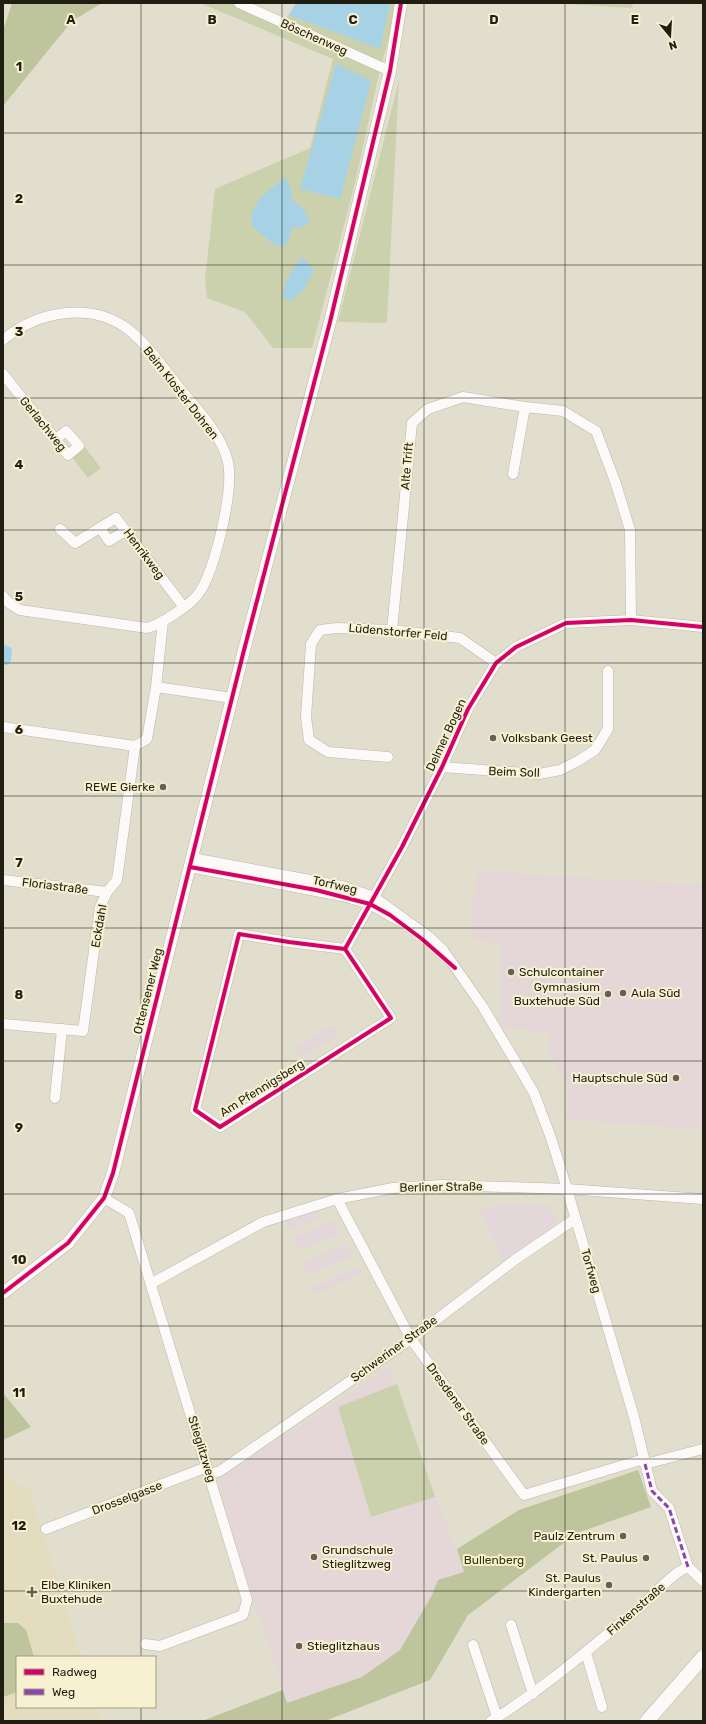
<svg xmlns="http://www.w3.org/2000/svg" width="706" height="1724" font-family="Rubik,sans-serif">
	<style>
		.built { fill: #e3dcbf }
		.industrial { fill: #e4d7d9 }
		.education { fill: #e5d7d7 }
		.green { fill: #ccd1ad }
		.forest { fill: #bec49c }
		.water { fill: #a7d2e6 }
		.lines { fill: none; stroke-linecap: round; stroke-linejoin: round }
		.minor-casing { stroke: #bab8aa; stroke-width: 11 }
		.tertiary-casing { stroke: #bab8aa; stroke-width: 13 }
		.secondary-casing { stroke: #bab8aa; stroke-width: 15 }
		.minor { stroke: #fbfaf8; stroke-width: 10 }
		.tertiary { stroke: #fbfaf8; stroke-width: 12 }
		.secondary { stroke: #fbfaf8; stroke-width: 14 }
		.quiet { stroke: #8e44ad; stroke-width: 3; stroke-dasharray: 6 3; stroke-linecap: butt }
		.cycleway-casing { stroke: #f8f1d1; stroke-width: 6 }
		.cycleway { stroke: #d6006c; stroke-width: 4 }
		.grid { fill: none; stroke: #201e12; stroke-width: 1; stroke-opacity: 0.55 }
		.poi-dot { fill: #646153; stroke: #f8f1d1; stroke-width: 1.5 }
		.labels { text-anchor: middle; stroke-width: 4; stroke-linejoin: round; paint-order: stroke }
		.street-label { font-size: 12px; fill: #201e12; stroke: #f8f1d1 }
		.poi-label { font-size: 12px; fill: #201e12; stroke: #f8f1d1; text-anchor: start }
		.park-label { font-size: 12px; fill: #2f3708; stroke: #f8f1d1 }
		.grid-label { font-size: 13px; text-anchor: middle; font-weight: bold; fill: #201e12; stroke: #f8f1d1; stroke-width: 4; stroke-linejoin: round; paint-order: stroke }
	</style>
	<rect width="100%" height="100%" fill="#e2decd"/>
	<path class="built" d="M 3,1470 L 31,1494 L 81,1657 L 17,1657 L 17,1707 L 97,1707 L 101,1721 L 3,1721 Z"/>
	<g class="industrial">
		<path d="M 332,1025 L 339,1035 L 301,1057 L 295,1047 Z"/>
		<path d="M 500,1203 L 550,1205 L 558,1225 L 504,1263 L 480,1211 Z"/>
		<path d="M 316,1209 L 320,1217 L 289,1231 L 286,1222 Z"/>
		<path d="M 334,1220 L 340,1234 L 299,1251 L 293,1238 Z"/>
		<path d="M 347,1243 L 353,1256 L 307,1276 L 302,1263 Z"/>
		<path d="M 360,1266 L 363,1273 L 314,1295 L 311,1288 Z"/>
	</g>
	<g class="education">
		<path d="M 476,871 L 703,885 L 703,1129 L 567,1120 L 568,1084 L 549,1055 L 549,1032 L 504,1028 L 500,1022 L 501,945 L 470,938 Z"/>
		<path d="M 389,1367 L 464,1572 L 438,1580 L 432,1595 L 400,1650 L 362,1677 L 287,1703 L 250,1588 L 237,1567 L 218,1479 Z"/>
	</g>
	<g class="green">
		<path d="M 200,3 L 239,3 L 284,23 L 296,3 L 398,3 L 379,74 L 355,183 L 312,348 L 273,348 L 245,312 L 207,298 L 205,279 L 215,189 L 310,148 L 333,59 Z"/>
		<path d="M 551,3 L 633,3 L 632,8 Z"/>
		<path d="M 399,80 L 387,323 L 338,322 Z"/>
		<path d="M 84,446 L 101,468 L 88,478 L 71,456 Z"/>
		<path d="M 397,1384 L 435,1497 L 371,1517 L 338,1407 Z"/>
	</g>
	<g class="forest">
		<path d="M 12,3 L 102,3 L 72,21 L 3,106 L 3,31 Z"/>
		<path d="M 3,1393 L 31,1427 L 3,1440 Z"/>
		<path d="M 638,1470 L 651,1507 L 577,1533 L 468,1615 L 430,1680 L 325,1721 L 202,1721 L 283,1690 L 287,1703 L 362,1677 L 400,1650 L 432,1595 L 438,1580 L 464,1572 L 457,1549 L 519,1510 Z"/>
		<path d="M 4,1623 L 18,1623 L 26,1630 L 34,1657 L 17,1657 L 17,1692 L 3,1697 Z"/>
	</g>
	<g class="water">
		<path d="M 296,3 L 390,3 L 380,49 L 289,15 Z"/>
		<path d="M 336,64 L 371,81 L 340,199 L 300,189 Z"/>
		<path d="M 285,177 L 291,188 L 292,199 L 304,210 L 310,222 L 302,227 L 292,228 L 289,240 L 284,247 L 272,243 L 252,226 L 251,214 L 260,198 Z"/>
		<path d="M 301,258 L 308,262 L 314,271 L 304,289 L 291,301 L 282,296 C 284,284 293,267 301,258 Z"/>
		<path d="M 3,644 L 12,648 L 11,661 L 7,665 L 3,665 Z"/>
	</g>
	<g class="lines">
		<defs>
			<g id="minor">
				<path d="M 239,3 L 390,71"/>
				<path d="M 3,340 C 37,311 91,301 129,330 C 150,347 165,370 182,391 C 199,411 222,436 228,462 C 234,490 215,570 199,593 C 192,604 160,625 147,628 L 20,610 L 9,603 L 3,596"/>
				<path d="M 3,374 L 68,455 L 79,446 L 66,431 L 55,440"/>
				<path d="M 513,474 L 525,407"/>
				<path d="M 100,528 L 109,541 L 125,531"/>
				<path d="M 60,529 L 75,543 L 116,518 L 183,606"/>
				<path d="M 163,621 L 156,687 L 232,698"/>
				<path d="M 392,630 L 412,423 L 428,409 L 463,397 L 525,407 L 563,411 L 596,431 L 616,484 L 630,530 L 631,620"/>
				<path d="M 3,727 L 135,746 L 147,739 L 156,687"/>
				<path d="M 388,757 L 328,752 L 309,740 L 306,717 L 311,644 L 320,630 L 337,628 L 392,630 L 460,638 L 496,663"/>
				<path d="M 442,767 L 539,774 L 560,770 L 578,761 L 595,750 L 608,729 L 608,671"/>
				<path d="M 192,858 L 342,886 L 374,897 L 428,936 L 443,950 L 483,1007 L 534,1093 L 551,1138 L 567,1189 L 634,1417 L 652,1491 L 669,1508 L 688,1567 L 703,1581"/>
				<path d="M 190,867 L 342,896 L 370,904 L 397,920"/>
				<path d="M 3,880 L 107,892"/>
				<path d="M 345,949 L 391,1018 L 220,1127 L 195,1110 L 239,934 L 289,942 L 345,949 L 402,847 L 442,767 L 468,709 L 496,663 L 516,647 L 566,623 L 631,620 L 703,627"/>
				<path d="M 3,1024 L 83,1031 L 100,907 L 107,892 L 117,880 L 135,746"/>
				<path d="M 55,1098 L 62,1029"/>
				<path d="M 104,1198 L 129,1213 L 247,1600 L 243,1615 L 160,1646 L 145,1644"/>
				<path d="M 337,1199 L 411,1339 L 524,1495 L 644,1459"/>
				<path d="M 152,1283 L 263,1222 L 337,1199 L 393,1188 L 442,1185 L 567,1189 L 703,1199"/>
				<path d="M 645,1464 L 703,1449"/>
				<path d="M 210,1474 L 220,1471 L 411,1339 L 516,1259 L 575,1219"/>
				<path d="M 46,1529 L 207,1467"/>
				<path d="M 511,1625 L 533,1694"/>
				<path d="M 473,1645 L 497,1717"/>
				<path d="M 586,1653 L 602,1707"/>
				<path d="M 491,1721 C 544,1689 591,1647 639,1608 C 653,1596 672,1573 688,1567"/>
			</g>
			<path id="tertiary" d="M 3,1293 L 68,1243 L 104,1198 L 113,1173 L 243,654 L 330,322 L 390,71 L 401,3"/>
			<path id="secondary" d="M 647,1721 L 703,1657"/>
		</defs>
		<use href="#minor" class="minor-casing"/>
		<use href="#tertiary" class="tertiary-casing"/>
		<use href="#secondary" class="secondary-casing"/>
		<use href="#minor" class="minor"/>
		<use href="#tertiary" class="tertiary"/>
		<use href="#secondary" class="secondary"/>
		<path class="quiet" d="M 645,1464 L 652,1491 L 669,1508 L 688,1567"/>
		<defs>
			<g id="cycleway">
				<path d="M 190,867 L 316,890 L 370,904 L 390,915 L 422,939 L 455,968"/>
				<path d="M 345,949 L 391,1018 L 220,1127 L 195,1110 L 239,934 L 289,942 L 345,949 L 402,847 L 442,767 L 468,709 L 496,663 L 516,647 L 566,623 L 631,620 L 703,627"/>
				<path d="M 3,1293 L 68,1243 L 104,1198 L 113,1173 L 243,654 L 330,322 L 390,71 L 401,3"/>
			</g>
		</defs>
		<use href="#cycleway" class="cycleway-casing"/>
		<use href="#cycleway" class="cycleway"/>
	</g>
	<path class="grid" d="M 141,3 L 141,1657M 282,3 L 282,1721M 424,3 L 424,1721M 565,3 L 565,1721M 3,133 L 703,133M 3,265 L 703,265M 3,398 L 703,398M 3,530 L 703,530M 3,663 L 703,663M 3,796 L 703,796M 3,928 L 703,928M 3,1061 L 703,1061M 3,1194 L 703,1194M 3,1326 L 703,1326M 3,1459 L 703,1459M 3,1591 L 703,1591M 141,1707 L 141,1721"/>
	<g class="poi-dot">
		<circle cx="493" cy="738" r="4"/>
		<circle cx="163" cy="787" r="4"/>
		<circle cx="511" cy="972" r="4"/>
		<circle cx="623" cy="993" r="4"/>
		<circle cx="608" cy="994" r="4"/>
		<circle cx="676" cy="1078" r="4"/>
		<circle cx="623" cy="1536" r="4"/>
		<circle cx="314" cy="1557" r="4"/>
		<circle cx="646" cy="1558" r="4"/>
		<circle cx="609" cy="1585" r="4"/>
		<path d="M30 1586h4v4h4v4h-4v4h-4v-4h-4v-4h4z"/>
		<circle cx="299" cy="1646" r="4"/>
	</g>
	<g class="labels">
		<g class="street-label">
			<text transform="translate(314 37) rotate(24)" y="4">Böschenweg</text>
			<text transform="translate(181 393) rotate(52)" y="4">Beim Kloster Dohren</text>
			<text transform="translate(43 424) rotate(51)" y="4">Gerlachweg</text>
			<text transform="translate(407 466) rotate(-85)" y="4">Alte Trift</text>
			<text transform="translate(144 554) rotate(53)" y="4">Henrikweg</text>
			<text transform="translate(398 632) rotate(5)" y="4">Lüdenstorfer Feld</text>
			<text transform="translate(446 735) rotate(-65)" y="4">Delmer Bogen</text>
			<text transform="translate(514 772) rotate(2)" y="4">Beim Soll</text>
			<text transform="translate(335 885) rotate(13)" y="4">Torfweg</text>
			<text transform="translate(55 886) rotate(7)" y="4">Floriastraße</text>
			<text transform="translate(99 926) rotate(-80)" y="4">Eckdahl</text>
			<text transform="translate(148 991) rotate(-76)" y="4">Ottensener Weg</text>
			<text transform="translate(262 1088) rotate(-32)" y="4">Am Pfennigsberg</text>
			<text transform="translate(441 1187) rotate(-1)" y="4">Berliner Straße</text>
			<text transform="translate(591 1271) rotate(74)" y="4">Torfweg</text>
			<text transform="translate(394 1349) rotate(-36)" y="4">Schweriner Straße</text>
			<text transform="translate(458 1404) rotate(54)" y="4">Dresdener Straße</text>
			<text transform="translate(202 1449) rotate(73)" y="4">Stieglitzweg</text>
			<text transform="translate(127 1498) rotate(-21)" y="4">Drosselgasse</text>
			<text transform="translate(636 1609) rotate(-41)" y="4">Finkenstraße</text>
		</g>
		<g class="poi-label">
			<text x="501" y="742">Volksbank Geest</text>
			<text x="155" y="791" text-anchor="end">REWE Gierke</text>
			<text x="519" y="976">Schulcontainer</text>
			<text x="600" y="991" text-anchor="end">Gymnasium<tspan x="600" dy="14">Buxtehude Süd</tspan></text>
			<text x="631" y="997">Aula Süd</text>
			<text x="668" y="1082" text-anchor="end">Hauptschule Süd</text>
			<text x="615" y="1540" text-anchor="end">Paulz Zentrum</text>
			<text x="322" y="1554">Grundschule<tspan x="322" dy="14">Stieglitzweg</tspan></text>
			<text x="638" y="1562" text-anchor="end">St. Paulus</text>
			<text x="601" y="1582" text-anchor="end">St. Paulus<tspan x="601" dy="14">Kindergarten</tspan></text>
			<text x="41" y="1589">Elbe Kliniken<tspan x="41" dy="14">Buxtehude</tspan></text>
			<text x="307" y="1650">Stieglitzhaus</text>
		</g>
		<g class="park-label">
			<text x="494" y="1564">Bullenberg</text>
		</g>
	</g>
	<g class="grid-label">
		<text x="71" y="24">A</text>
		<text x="212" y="24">B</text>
		<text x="353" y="24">C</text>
		<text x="494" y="24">D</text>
		<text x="635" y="24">E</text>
		<text x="19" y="71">1</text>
		<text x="19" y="203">2</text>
		<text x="19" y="336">3</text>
		<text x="19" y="469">4</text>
		<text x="19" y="601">5</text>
		<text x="19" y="734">6</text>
		<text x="19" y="867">7</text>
		<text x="19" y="999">8</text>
		<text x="19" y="1132">9</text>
		<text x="19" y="1264">10</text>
		<text x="19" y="1397">11</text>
		<text x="19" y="1530">12</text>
	</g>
	<rect width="706" height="1724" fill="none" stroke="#201e12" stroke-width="8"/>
	<rect x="16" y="1656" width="140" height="52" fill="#f8f1d1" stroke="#a29d85"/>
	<rect x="24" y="1669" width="20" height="6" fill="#d6006c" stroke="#a29d85"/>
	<text x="52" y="1676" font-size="12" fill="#201e12">Radweg</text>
	<rect x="24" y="1689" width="20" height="6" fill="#8e44ad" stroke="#a29d85"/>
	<text x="52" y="1696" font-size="12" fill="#201e12">Weg</text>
	<g transform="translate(670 36) rotate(162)" stroke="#f8f1d1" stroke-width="3" paint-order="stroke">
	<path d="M0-3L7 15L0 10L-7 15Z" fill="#201e12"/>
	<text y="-6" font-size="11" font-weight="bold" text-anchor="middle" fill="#201e12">N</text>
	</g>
</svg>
